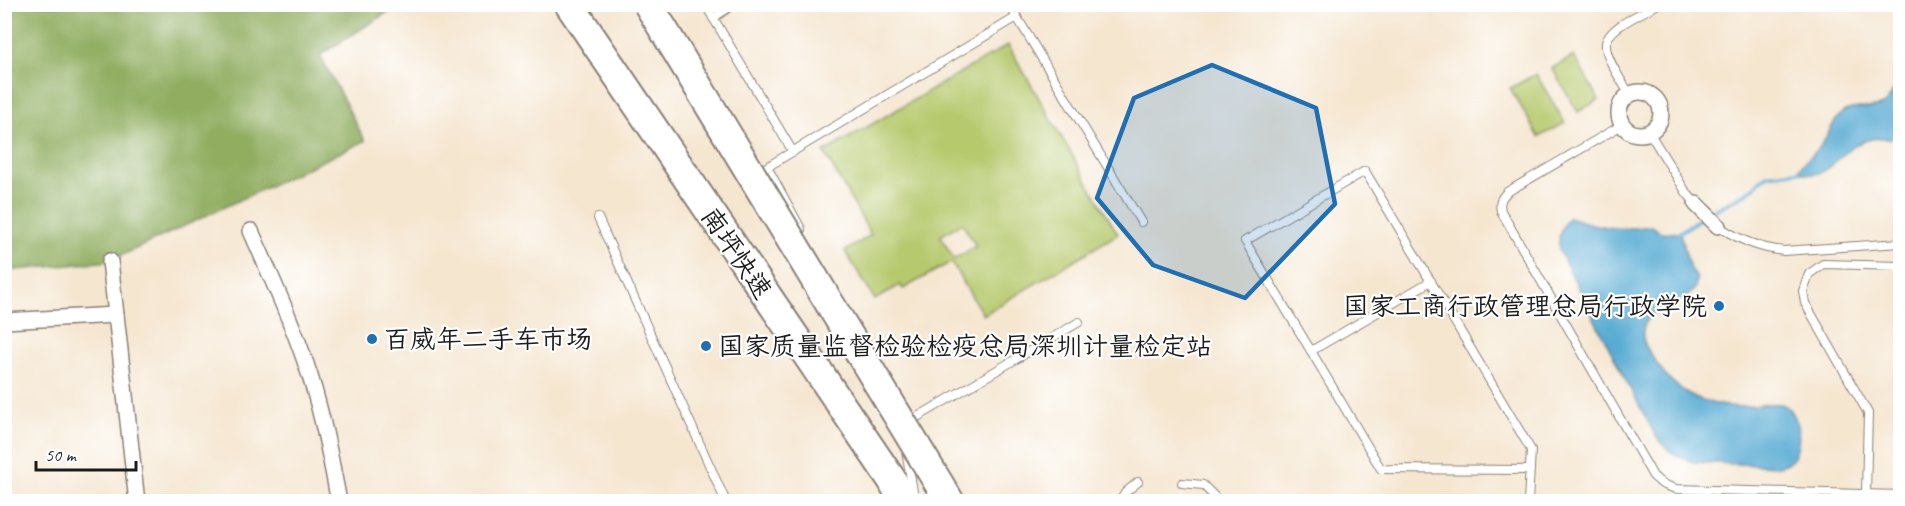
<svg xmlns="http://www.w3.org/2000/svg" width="1905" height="506" font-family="Caveat,'LXGW WenKai TC',sans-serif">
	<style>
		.green { fill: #b6c96d; stroke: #697244; stroke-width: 1.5; fill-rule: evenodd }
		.forest { fill: #90ad60; stroke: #56643e; stroke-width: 1.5 }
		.water { fill: #58abd3; stroke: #3a6478; stroke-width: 1.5 }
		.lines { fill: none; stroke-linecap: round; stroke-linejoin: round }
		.stream { stroke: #58abd3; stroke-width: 4 }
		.lane-casing { stroke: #888176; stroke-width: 10 }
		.street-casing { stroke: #888176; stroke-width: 18 }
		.highway-casing { stroke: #888176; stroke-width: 32 }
		.lane { stroke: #fff; stroke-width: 8 }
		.street { stroke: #fff; stroke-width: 15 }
		.highway { stroke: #fff; stroke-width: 28 }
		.highway-bridge-casing { stroke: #888176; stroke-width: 32; stroke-linecap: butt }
		.highway-bridge { stroke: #fff; stroke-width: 28 }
		.marked { fill: #1f6fb2; fill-opacity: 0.2; stroke: #1f6fb2; stroke-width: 4.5; stroke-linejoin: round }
		.poi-dot { fill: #1f6fb2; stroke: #fff; stroke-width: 2 }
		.labels { text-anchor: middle; stroke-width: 4.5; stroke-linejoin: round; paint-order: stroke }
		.street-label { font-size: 26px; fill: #1c1c1c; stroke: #fff }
		.poi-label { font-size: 26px; fill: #1c1c1c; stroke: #fff; text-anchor: start }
	</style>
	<rect width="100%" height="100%" fill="#fff"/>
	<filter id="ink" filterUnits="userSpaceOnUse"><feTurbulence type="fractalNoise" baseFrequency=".0167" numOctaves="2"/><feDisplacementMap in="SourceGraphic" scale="12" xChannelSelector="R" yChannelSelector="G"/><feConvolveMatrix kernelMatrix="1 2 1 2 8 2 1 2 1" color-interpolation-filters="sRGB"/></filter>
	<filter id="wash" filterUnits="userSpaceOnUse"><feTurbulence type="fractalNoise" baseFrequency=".008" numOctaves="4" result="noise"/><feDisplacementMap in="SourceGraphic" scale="24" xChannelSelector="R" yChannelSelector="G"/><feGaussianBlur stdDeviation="1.35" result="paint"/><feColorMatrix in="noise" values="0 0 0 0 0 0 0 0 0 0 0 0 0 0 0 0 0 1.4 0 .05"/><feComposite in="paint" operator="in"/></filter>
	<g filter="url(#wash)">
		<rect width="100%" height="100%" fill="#f5e6d0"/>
		<g class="green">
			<path d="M 1008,45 L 1118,234 L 983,315 L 951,262 L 903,289 L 900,285 L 875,300 L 845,251 L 871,235 L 824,152 ZM 962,223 L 976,246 L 954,259 L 940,236 Z"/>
			<path d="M 1574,56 L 1599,100 L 1578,112 L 1552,68 Z"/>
			<path d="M 1536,74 L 1565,123 L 1539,137 L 1510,88 Z"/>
		</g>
		<path class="forest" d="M 5,5 L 399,5 L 320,55 L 365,141 L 110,261 L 5,271 Z"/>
		<g class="water">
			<path d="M 1900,84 L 1900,142 L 1899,140 C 1881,136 1865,137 1850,149 C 1832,162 1824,182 1798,171 C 1803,161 1813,155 1820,147 C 1827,138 1834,118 1843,112 C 1856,104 1871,112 1884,104 C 1892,99 1891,88 1900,84 Z"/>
			<path d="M 1569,217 C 1601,228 1619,231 1652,226 L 1661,232 L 1679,233 L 1681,236 L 1690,269 L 1697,278 C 1696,283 1696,287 1693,291 C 1679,307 1643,306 1643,333 C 1642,344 1652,356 1658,365 C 1679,397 1716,410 1754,406 C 1762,405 1772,402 1781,404 C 1800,410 1802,441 1794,456 C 1791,462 1785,464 1779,466 L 1694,462 L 1679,457 L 1667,449 L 1656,436 L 1628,385 L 1559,250 C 1558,236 1560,228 1569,217 Z"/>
		</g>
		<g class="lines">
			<g class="stream">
				<path d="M 1709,213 L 1748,192 L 1767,175 L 1798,171"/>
				<path d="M 1679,233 L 1702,217"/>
			</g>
		</g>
	</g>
	<g filter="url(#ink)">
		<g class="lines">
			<defs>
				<g id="lane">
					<path d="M 705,4 L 793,152"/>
					<path d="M 1009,4 L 1141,222"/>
					<path d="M 713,18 L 734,4"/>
					<path d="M 1629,94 C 1622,80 1608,63 1606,47 C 1603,29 1643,13 1658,4"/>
					<path d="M 1622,125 L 1507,192 C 1501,198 1499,202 1501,211 L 1653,476 L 1662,484 L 1676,489 L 1900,495"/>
					<path d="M 1649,132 L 1686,192 L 1696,204"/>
					<path d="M 598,218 L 726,502"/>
					<path d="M 1718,226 C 1740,240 1758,248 1784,251 L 1900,243"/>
					<path d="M 800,237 L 801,229 L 767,167 L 1017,17"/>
					<path d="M 1431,281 L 1311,351 L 1381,469 L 1530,470"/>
					<path d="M 1311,351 L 1245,241 L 1365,171 L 1531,450 L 1528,502"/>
					<path d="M 909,422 L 1079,322"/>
					<path d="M 906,450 L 914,497"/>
					<path d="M 1182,483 L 1203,485 L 1220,502"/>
					<path d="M 1866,494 L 1868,413 L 1805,303 L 1803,291 L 1809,274 L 1823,264 L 1900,266"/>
					<path d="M 1119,502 L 1126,492 L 1138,482"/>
				</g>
				<g id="street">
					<circle cx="1640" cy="113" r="21"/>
					<path d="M 1696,204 L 1718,226"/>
					<path d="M 251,231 C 272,279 294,326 310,376 C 323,417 331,460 339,502"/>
					<path d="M 110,261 L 137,502"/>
					<path d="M 4,321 L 116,315"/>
				</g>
				<path id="highway" d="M 569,4 L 892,480 L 904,502"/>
			</defs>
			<use href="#lane" class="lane-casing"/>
			<use href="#street" class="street-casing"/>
			<use href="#highway" class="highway-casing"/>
			<use href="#lane" class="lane"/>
			<use href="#street" class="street"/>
			<use href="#highway" class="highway"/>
			<defs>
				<path id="highway-bridge" d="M 648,4 L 950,502"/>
			</defs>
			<use href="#highway-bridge" class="highway-bridge-casing"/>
			<use href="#highway-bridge" class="highway-bridge"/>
		</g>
	</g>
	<path class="marked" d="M 1212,65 L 1316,108 L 1335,204 L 1245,298 L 1153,265 L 1097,198 L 1134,98 Z"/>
	<g class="poi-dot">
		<circle cx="1719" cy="306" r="6"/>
		<circle cx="372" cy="339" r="6"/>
		<circle cx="706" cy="346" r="6"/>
	</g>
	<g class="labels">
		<g class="street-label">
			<text transform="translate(737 253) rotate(56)" y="9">南坪快速</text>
		</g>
		<g class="poi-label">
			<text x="1707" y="315" text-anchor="end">国家工商行政管理总局行政学院</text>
			<text x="384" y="348">百威年二手车市场</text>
			<text x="718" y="355">国家质量监督检验检疫总局深圳计量检定站</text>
		</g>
	</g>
	<rect width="1905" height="506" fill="none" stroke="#fff" stroke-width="24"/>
	<path d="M36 461v9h100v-9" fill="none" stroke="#1c1c1c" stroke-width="3"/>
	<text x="45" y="461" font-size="18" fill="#1c1c1c" stroke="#ffffff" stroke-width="4.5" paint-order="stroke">50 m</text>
</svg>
